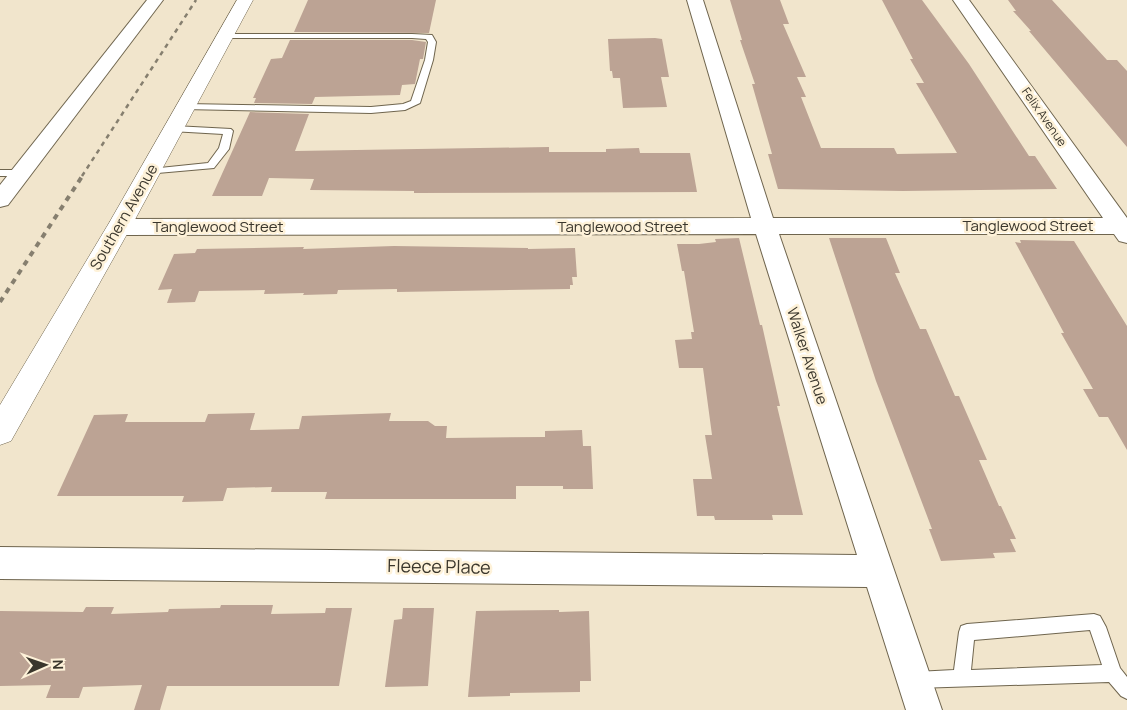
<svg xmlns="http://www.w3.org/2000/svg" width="1127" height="710" font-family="Manrope,sans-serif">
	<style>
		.building { fill: #bca394 }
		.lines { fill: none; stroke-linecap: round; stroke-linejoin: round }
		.service-casing { stroke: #6f654e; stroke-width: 2 }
		.minor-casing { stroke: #6f654e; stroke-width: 2 }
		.secondary-casing { stroke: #6f654e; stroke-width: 1 }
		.service { fill: #fff; fill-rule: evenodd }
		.minor { fill: #fff; fill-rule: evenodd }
		.secondary { fill: #fff; fill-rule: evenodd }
		.rail-far1 { stroke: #867f6f; stroke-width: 2.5; stroke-dasharray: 4.5 4.5; stroke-linecap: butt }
		.rail { stroke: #867f6f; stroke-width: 4; stroke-dasharray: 5.5 5.5; stroke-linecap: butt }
		.labels { text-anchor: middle; stroke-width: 5; stroke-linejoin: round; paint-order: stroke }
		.far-street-label { font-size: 12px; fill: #3a362c; stroke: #fef2d9 }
		.street-label { font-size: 15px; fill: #3a362c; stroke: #fef2d9 }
		.near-street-label { font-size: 18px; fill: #3a362c; stroke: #fef2d9 }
	</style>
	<rect width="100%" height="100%" fill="#f1e5cc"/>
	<g class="building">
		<path d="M 308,0 L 436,0 L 429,33 L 294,32 Z"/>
		<path d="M 730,0 L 780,0 L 789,24 L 783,24 L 806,77 L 797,77 L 806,97 L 801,97 L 821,148 L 894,148 L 897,154 L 957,153 L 916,83 L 924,83 L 910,59 L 913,59 L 882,0 L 922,0 L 969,64 L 1029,156 L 1035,156 L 1057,189 L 903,191 L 778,189 L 768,154 L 772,154 L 752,84 L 755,84 L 740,40 L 742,40 Z"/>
		<path d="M 1008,0 L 1052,0 L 1107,60 L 1117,60 L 1127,71 L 1127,147 L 1029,31 L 1031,31 L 1013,11 L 1016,11 Z"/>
		<path d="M 655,38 L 662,39 L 669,77 L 661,77 L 667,107 L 623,108 L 620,78 L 613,78 L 612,71 L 610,71 L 608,39 Z"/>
		<path d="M 290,40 L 412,40 L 426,42 L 423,59 L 420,59 L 415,84 L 402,85 L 400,95 L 315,97 L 312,104 L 254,103 L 256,98 L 253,98 L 271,59 L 282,58 Z"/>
		<path d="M 250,112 L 309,114 L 295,151 L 549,147 L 549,152 L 606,152 L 606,149 L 639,148 L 640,153 L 690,153 L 697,192 L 414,193 L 414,191 L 310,190 L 314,179 L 269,178 L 262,196 L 212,196 Z"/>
		<path d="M 739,238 L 760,325 L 762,325 L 780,406 L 777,406 L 803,515 L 772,515 L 773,520 L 715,520 L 714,516 L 697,516 L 693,479 L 712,479 L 705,435 L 712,435 L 703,368 L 679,368 L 675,340 L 692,339 L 691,332 L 694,332 L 684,271 L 682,271 L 677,244 L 699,244 L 716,242 L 715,239 Z"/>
		<path d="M 829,238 L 886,238 L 900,273 L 895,273 L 920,329 L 926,329 L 955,396 L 959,396 L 987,460 L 979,460 L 999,506 L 1001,506 L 1016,539 L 1010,539 L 1016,552 L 993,553 L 995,558 L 941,561 L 929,529 L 932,529 L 876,381 Z"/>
		<path d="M 1020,240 L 1074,241 L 1127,326 L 1127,450 L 1108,417 L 1099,417 L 1083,389 L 1093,389 L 1061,333 L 1064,333 L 1015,242 L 1021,243 Z"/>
		<path d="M 394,246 L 528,248 L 528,249 L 575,248 L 577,277 L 572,277 L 573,285 L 570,285 L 570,289 L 397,292 L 397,289 L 338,290 L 337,294 L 303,295 L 304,293 L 264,294 L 265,290 L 199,291 L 195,302 L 167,303 L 172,289 L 158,290 L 174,254 L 195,253 L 197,249 L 304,247 L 303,249 Z"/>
		<path d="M 255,413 L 250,430 L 299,429 L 302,416 L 391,413 L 389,421 L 428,421 L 435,426 L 447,426 L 446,438 L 545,437 L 545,431 L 582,430 L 583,446 L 591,446 L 593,489 L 563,489 L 563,486 L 516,486 L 516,499 L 325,499 L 327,492 L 271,492 L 272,487 L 227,488 L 223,501 L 182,502 L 184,496 L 57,496 L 94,415 L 128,414 L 125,422 L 205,422 L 208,414 Z"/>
		<path d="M 221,605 L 273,605 L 271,614 L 325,613 L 326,608 L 352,608 L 339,686 L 167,686 L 160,710 L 134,710 L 142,685 L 83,687 L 79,698 L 46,698 L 51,685 L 0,686 L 0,611 L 83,612 L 86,607 L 114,607 L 111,614 L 168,612 L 169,609 L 220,608 Z"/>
		<path d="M 403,608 L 434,608 L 428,686 L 385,687 L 394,620 L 402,619 Z"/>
		<path d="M 559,610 L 559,612 L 589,611 L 591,681 L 580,681 L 580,692 L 510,693 L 510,696 L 468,697 L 476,611 Z"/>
	</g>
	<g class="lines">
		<defs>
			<g id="service">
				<path d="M 222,34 L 412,34 L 432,35 L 436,42 L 433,60 L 420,103 L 405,110 L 371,113 L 183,109 L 183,105 L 186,104 L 371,107 L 403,104 L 411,101 L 425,60 L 428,42 L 426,39 L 412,38 L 222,38 Z"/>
				<path d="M 174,126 L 231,129 L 233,131 L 229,149 L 214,168 L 146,174 L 146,170 L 150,169 L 208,163 L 219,148 L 223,134 L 171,131 L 169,129 Z"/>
				<path d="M 0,170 L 21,170 L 26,173 L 21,176 L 0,176 Z"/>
				<path d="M 1094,614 L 1100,616 L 1106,627 L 1120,668 L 1127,677 L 1127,699 L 1121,696 L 1109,682 L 916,688 L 910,686 L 908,680 L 910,674 L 916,672 L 954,670 L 959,632 L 961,626 L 967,624 ZM 1090,630 L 1102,665 L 971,670 L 974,640 Z"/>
			</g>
			<g id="minor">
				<path d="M 147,0 L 163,0 L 8,205 L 0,207 L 0,185 Z"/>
				<path d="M 687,0 L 703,0 L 773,218 L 1103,218 L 953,0 L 969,0 L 1127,218 L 1127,243 L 1119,241 L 1114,234 L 779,234 L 942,710 L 906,710 L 867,587 L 0,579 L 0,547 L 857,555 L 756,234 L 119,235 L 111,233 L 108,227 L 111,221 L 119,219 L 751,218 Z"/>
			</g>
			<path id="secondary" d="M 237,0 L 253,0 L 131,227 L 11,441 L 0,445 L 0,405 L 109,223 Z"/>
		</defs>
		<use href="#service" class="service-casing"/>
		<use href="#minor" class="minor-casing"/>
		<use href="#secondary" class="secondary-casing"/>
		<use href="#service" class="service"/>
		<use href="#minor" class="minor"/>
		<use href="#secondary" class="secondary"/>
		<path class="rail-far1" d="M 82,176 L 196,0"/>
		<path class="rail" d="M 0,302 L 83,175"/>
	</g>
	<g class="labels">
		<g class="far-street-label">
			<text transform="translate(1044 117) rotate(55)" y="4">Felix Avenue</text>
		</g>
		<g class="street-label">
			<text transform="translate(124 217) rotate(-60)" y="5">Southern Avenue</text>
			<text x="1028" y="231">Tanglewood Street</text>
			<text x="218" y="232">Tanglewood Street</text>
			<text x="623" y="232">Tanglewood Street</text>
			<text transform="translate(807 356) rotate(72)" y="5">Walker Avenue</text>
		</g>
		<g class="near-street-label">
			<text transform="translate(439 567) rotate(1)" y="6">Fleece Place</text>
		</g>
	</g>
	<g transform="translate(45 665) rotate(88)" stroke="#fef2d9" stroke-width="4" paint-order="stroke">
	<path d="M0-4L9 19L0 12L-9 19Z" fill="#3a362c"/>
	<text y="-8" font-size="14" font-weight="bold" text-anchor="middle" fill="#3a362c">N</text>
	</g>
</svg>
